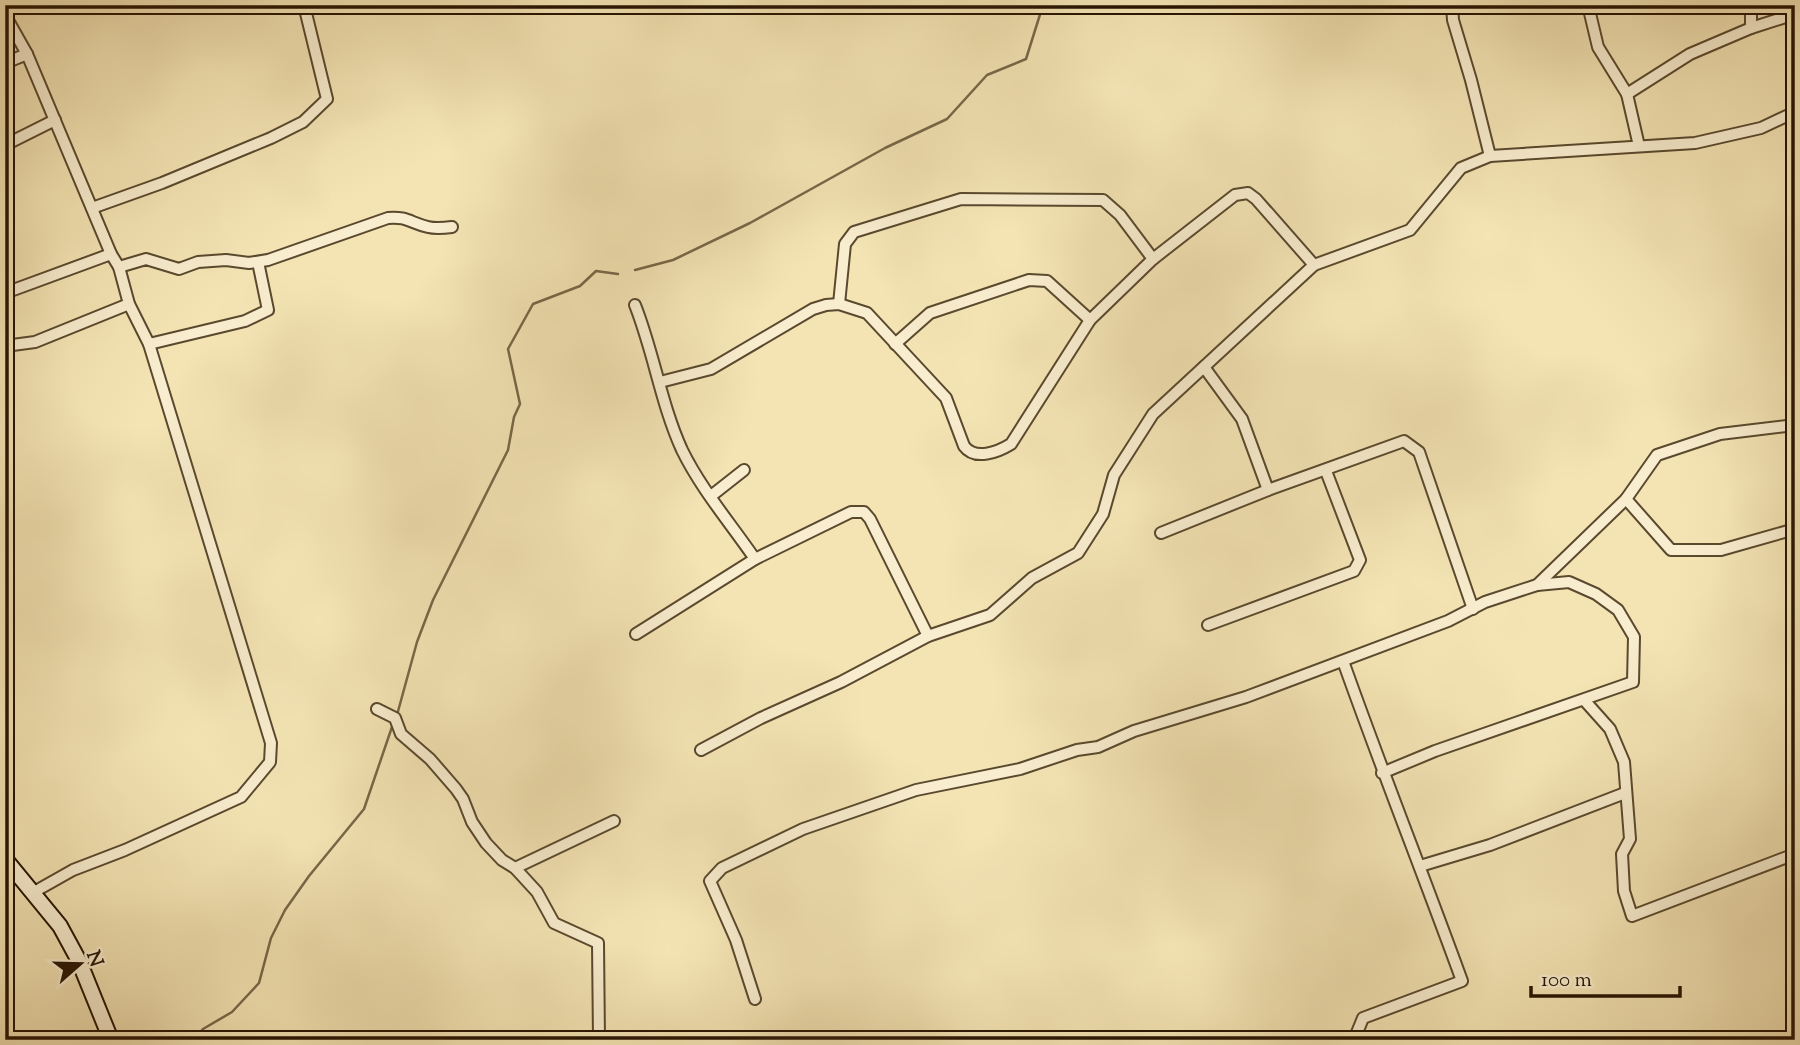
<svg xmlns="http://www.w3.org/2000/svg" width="1800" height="1045" font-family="'Sorts Mill Goudy',serif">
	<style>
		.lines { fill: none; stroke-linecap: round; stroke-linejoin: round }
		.stream { stroke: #786748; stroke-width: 2.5 }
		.street-casing { stroke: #5a492e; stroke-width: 14 }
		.secondary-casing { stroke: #271502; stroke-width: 18 }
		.street { stroke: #f8edce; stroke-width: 10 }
		.secondary { stroke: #f8edce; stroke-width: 14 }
	</style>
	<rect width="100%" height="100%" fill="#f4e4b4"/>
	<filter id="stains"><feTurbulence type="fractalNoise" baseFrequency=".00286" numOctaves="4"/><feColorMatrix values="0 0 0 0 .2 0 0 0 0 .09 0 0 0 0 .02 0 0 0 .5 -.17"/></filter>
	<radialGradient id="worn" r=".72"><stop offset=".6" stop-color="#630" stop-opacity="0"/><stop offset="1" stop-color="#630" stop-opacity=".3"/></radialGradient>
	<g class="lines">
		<g class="stream">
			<path d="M 635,270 L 673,260 L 750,223 L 885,148 L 947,119 L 987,75 L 1026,59 L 1043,5"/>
			<path d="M 397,715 L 417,642 L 433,600 L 508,450 L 514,417 L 520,404 L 508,349 L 533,304 L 580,286 L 596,271 L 618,274"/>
			<path d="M 193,1040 L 203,1029 L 232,1012 L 259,983 L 271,938 L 285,910 L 309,876 L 364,809 L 393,724"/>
		</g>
		<defs>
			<g id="street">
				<path d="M 1452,5 L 1453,20 L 1471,80 L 1490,156"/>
				<path d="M 1588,5 L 1598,47 L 1627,94 L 1639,146"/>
				<path d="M 5,15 L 27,54 L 111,254 L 119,267 L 129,304 L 149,344 L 271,743 L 270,762 L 241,797 L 125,850 L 73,870 L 34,892"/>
				<path d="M 1751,28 L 1751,5"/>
				<path d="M 5,63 L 27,54"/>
				<path d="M 1627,94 L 1690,54 L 1751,28 L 1795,14"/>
				<path d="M 5,145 L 55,120"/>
				<path d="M 92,208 L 162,183 L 271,138 L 303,122 L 327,99 L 304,5"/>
				<path d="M 119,267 L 146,259 L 179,269 L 198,262 L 226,260 L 249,263 L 268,260 L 388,218 C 406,216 411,223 428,227 C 436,229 444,228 452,227"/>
				<path d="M 5,293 L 111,254"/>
				<path d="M 839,304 L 845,244 L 854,232 L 961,199 L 1103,200 L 1120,215 L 1153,259"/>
				<path d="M 635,305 C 654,353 661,404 682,450 C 701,489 731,524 755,559"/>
				<path d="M 149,344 L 245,321 L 268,310 L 258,262"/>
				<path d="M 895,344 L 930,313 L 1029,280 L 1047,281 L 1090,320"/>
				<path d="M 5,346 L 35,342 L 129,304"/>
				<path d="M 1204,367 L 1242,419 L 1268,490"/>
				<path d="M 660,382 L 711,369 L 813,309 L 826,305 L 839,304 L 867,313 L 946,398 L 964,446 C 975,461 998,452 1011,444 L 1090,320 L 1153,259 L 1235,195 L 1248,193 L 1256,199 L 1314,265"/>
				<path d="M 711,496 L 744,470"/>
				<path d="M 1626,499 L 1671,550 L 1721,550 L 1795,529"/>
				<path d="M 1161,533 L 1268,490 L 1404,441 L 1419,452 L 1473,609"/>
				<path d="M 1208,625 L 1354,571 L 1360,560 L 1326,471"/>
				<path d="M 636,634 L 755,559 L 851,512 L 864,512 L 870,519 L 928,636"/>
				<path d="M 1343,661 C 1381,768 1423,874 1462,981 L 1363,1018 L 1354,1040"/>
				<path d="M 1585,701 L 1610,729 L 1624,762 L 1630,839 L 1622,854 L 1624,891 L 1632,916 L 1795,854"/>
				<path d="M 377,709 L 395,718 L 401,734 L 430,759 L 456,789 L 463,799 L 472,822 L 486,843 L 502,860 L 515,868 L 537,892 L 554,923 L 598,943 L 599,1040"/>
				<path d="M 701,750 L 761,718 L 841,682 L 928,636 L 990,615 L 1032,578 L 1078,553 L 1103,514 L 1114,475 L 1153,414 L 1314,265 L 1410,230 L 1461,168 L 1490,156 L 1695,143 L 1761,128 L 1795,112"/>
				<path d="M 1382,773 L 1435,751 L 1633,682 L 1634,637 L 1618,610 L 1596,594 L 1569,582 L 1537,585"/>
				<path d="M 1420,866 L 1490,845 L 1625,793"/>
				<path d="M 515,868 L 614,821"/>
				<path d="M 755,999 L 736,940 L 710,881 L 722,868 L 803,829 L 916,790 L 1020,769 L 1077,750 L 1098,747 L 1134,731 L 1246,697 L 1448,621 L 1485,602 L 1537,585 L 1626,499 L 1657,455 L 1720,434 L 1795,425"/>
			</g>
			<path id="secondary" d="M 5,859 L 60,926 L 79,961 L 111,1040"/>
		</defs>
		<use href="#street" class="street-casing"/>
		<use href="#secondary" class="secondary-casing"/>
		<use href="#street" class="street"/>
		<use href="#secondary" class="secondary"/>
	</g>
	<rect width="1800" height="1045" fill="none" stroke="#f4e4b4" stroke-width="28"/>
	<rect x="7" y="7" width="1786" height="1031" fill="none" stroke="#271502" stroke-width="3.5"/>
	<rect x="14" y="14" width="1772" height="1017" fill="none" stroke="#271502" stroke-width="2"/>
	<g transform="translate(80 964) rotate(70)" stroke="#f8edce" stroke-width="5" paint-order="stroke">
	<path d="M0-5L12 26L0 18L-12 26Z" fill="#271502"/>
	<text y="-10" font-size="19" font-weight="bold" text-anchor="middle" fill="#271502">N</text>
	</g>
	<path d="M1531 986v10h149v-10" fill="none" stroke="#271502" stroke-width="3.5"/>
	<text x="1541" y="986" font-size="21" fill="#271502" stroke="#f8edce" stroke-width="5" paint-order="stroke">100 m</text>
	<rect width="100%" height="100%" filter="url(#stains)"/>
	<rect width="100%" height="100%" fill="url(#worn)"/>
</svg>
